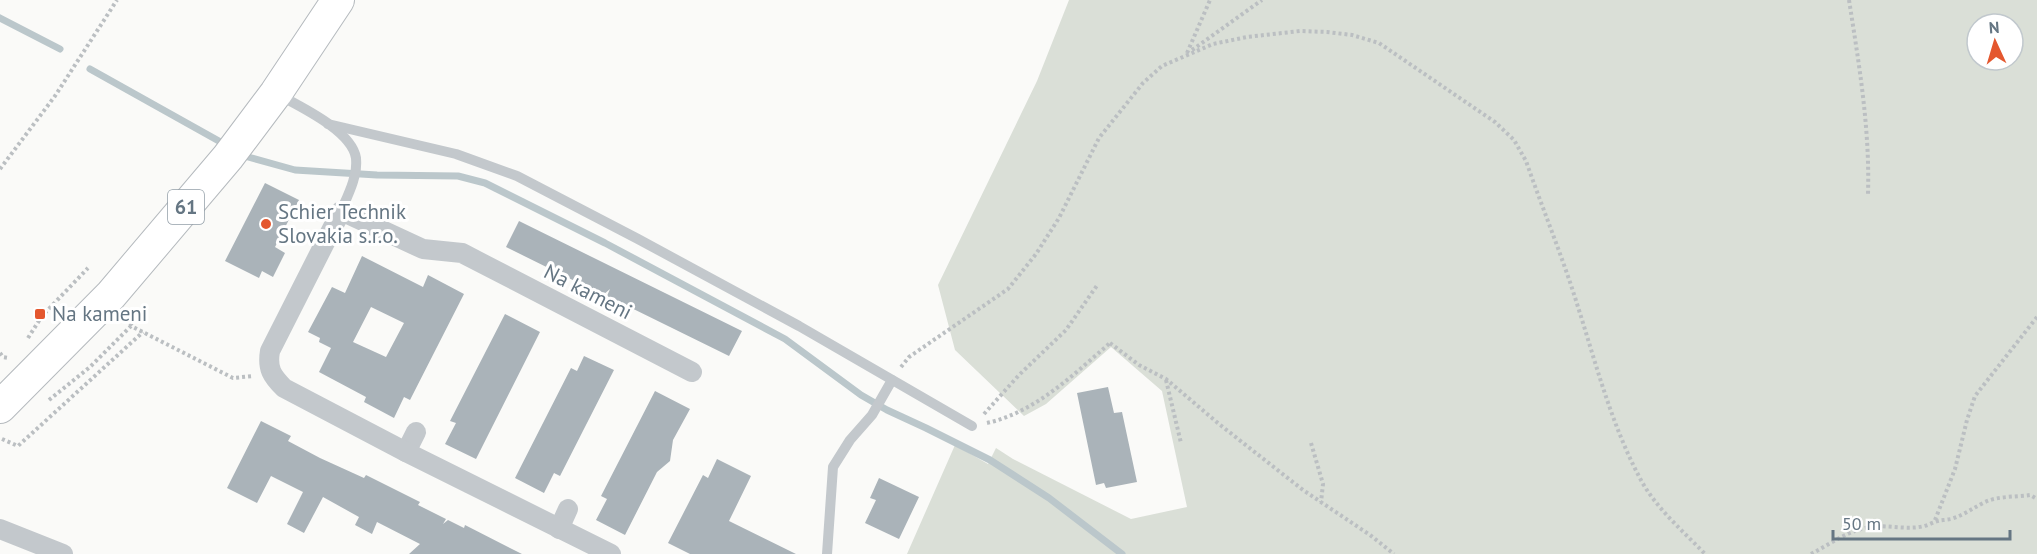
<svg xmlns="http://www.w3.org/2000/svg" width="2037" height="554" font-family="'PT Sans',sans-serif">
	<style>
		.green { fill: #dadfd7; fill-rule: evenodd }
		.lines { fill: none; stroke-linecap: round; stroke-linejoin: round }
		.stream { stroke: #bbc7cb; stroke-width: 7 }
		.building { fill: #aab3b9; fill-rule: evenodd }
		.primary-casing { stroke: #b5babe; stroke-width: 34 }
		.path { stroke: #bbbfc2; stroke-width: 4; stroke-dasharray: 3 3; stroke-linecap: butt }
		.lane { stroke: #c3c8cc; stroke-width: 10 }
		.street { stroke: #c3c8cc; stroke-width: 20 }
		.primary { stroke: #fff; stroke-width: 32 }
		.poi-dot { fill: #e4572e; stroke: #fff; stroke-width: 2 }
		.labels { text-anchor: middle; stroke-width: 6; stroke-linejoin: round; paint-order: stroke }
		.shield { fill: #fff; stroke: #939fa8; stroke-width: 1.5 }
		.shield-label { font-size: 20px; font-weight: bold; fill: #657683 }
		.poi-label { font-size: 21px; fill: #657683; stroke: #fff; text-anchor: start }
		.street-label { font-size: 21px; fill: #657683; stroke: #fff }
	</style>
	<rect width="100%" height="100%" fill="#fafaf8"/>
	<path class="green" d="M 1069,0 L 2037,0 L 2037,554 L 907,554 L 955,445 L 988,464 L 996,448 L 1013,459 L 1131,519 L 1187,507 L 1162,391 L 1111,347 L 1046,404 L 1024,416 L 955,350 L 938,285 L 1037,81 ZM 1977,24 L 2013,24 L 2013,60 L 1977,60 Z"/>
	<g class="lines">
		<g class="stream">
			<path d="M 0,18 L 60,49"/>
			<path d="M 90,69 L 226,145"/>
			<path d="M 241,153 L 248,157 L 295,170 L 377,175 L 458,176 L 485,183 L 605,243 L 785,339 L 861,395 L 887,410 L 926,428 L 990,460 L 1049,498 L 1122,554"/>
		</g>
	</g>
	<g class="building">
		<path d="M 265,183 L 299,200 L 275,247 L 285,253 L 273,277 L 262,271 L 259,278 L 225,261 Z"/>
		<path d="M 519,221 L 742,331 L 729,356 L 607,296 L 610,289 L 603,295 L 506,247 Z"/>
		<path d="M 362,256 L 423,287 L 428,275 L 464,294 L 410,400 L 404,397 L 394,418 L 364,402 L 366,397 L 319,372 L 331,348 L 319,342 L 320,338 L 308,332 L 332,287 L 345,293 ZM 371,307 L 404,323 L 386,357 L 353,342 Z"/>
		<path d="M 505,314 L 540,332 L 476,459 L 445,444 L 456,423 L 450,421 Z"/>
		<path d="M 584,356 L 614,370 L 560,476 L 554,473 L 544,493 L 515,478 L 571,368 L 577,371 Z"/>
		<path d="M 1108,387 L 1114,413 L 1122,412 L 1137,482 L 1106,488 L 1104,483 L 1096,485 L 1077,393 Z"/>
		<path d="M 655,391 L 690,409 L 673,440 L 670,461 L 657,472 L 625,535 L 596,520 L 607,499 L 601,496 Z"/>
		<path d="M 261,421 L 291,436 L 288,441 L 320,458 L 364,478 L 366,475 L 420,502 L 418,505 L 446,519 L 443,524 L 448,520 L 464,528 L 465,525 L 522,554 L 409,554 L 420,544 L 377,522 L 372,534 L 355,525 L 359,517 L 323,497 L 304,533 L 287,524 L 303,492 L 271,476 L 257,503 L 227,488 Z"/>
		<path d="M 717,459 L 751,476 L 729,521 L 796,554 L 690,554 L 668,543 L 703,475 L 708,478 Z"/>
		<path d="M 879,478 L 919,497 L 899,539 L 865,523 L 876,500 L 870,498 Z"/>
	</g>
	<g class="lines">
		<defs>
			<path id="primary" d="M 0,407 L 111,295 L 228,157 L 276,93 L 338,0"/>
		</defs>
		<use href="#primary" class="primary-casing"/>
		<g class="path">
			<path d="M 1849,0 C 1859,64 1870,129 1868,194"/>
			<path d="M 1192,50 L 1262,0"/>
			<path d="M 1187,53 L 1210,0"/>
			<path d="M 0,169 L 55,96 L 117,0"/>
			<path d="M 126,319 L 133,327 L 233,378 L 253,376"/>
			<path d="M 28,338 L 42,316 L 88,268"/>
			<path d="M 1110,343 L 1139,365 L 1166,379 L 1219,424 L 1303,490 L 1370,535 L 1394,554"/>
			<path d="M 0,353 L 3,357 L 9,358"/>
			<path d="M 901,367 L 909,357 L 1008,289 L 1036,254 L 1059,218 L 1099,138 L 1143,83 L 1162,66 L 1213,44 L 1247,37 L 1300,31 L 1327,32 L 1352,35 L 1379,43 L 1495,122 L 1514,140 L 1526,161 C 1543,210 1563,258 1578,307 C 1597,367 1612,427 1642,482 C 1658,510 1683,531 1705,554"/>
			<path d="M 1166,380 L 1181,443"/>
			<path d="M 49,400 L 90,367 L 131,326"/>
			<path d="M 984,414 L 1019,375 L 1066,330 L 1098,284"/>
			<path d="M 987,423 C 1036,412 1074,374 1110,343"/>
			<path d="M 2,439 L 18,446 L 143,332"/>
			<path d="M 1311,443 L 1323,484 L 1321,502"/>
			<path d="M 1935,520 L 1955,469 L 1967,420 L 1975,396 L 2037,317"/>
			<path d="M 1811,554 C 1830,544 1849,530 1870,527 C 1888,524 1912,532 1930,524 C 1941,519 1941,521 1951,519 C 1964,515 1973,508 1985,502 C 1998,496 2016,497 2030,495 L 2037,499"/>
		</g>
		<g class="lane">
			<path d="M 279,95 C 301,107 352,131 356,158 C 358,176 348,195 341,211"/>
			<path d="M 328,124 L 456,154 L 517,176 L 638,239 L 799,326 L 972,426"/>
			<path d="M 827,554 L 833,467 L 850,440 L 872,415 L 892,380"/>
		</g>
		<g class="street">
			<path d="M 406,452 L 416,432"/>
			<path d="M 0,529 L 63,554"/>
			<path d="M 559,529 L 568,509"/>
			<path d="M 611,554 L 406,452 L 284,388 C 272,376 267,369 270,351 L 341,211 L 423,249 L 462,253 L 692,372"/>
		</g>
		<use href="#primary" class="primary"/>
	</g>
	<g class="poi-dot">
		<circle cx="266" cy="224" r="6"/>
		<rect x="34" y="308" width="12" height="12" rx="3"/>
	</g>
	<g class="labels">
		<rect class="shield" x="168" y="190" width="36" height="34" rx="4.5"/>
		<g class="shield-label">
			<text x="186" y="214">61</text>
		</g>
		<g class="poi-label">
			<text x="278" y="219">Schier Technik<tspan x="278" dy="24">Slovakia s.r.o.</tspan></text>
			<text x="52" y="321">Na kameni</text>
		</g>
		<g class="street-label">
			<text transform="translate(588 292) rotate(27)" y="7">Na kameni</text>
		</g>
	</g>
	<g transform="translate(1995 42) rotate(356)"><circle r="28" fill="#ffffff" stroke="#c1c8cd" stroke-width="1.5"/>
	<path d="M0-4.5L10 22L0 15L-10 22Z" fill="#e4572e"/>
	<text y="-9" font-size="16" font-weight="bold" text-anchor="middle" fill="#657683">N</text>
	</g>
	<path d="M1833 530v9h177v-9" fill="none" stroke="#657683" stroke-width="3"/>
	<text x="1842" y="530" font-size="18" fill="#657683" stroke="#ffffff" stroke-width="4.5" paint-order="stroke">50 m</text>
</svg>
